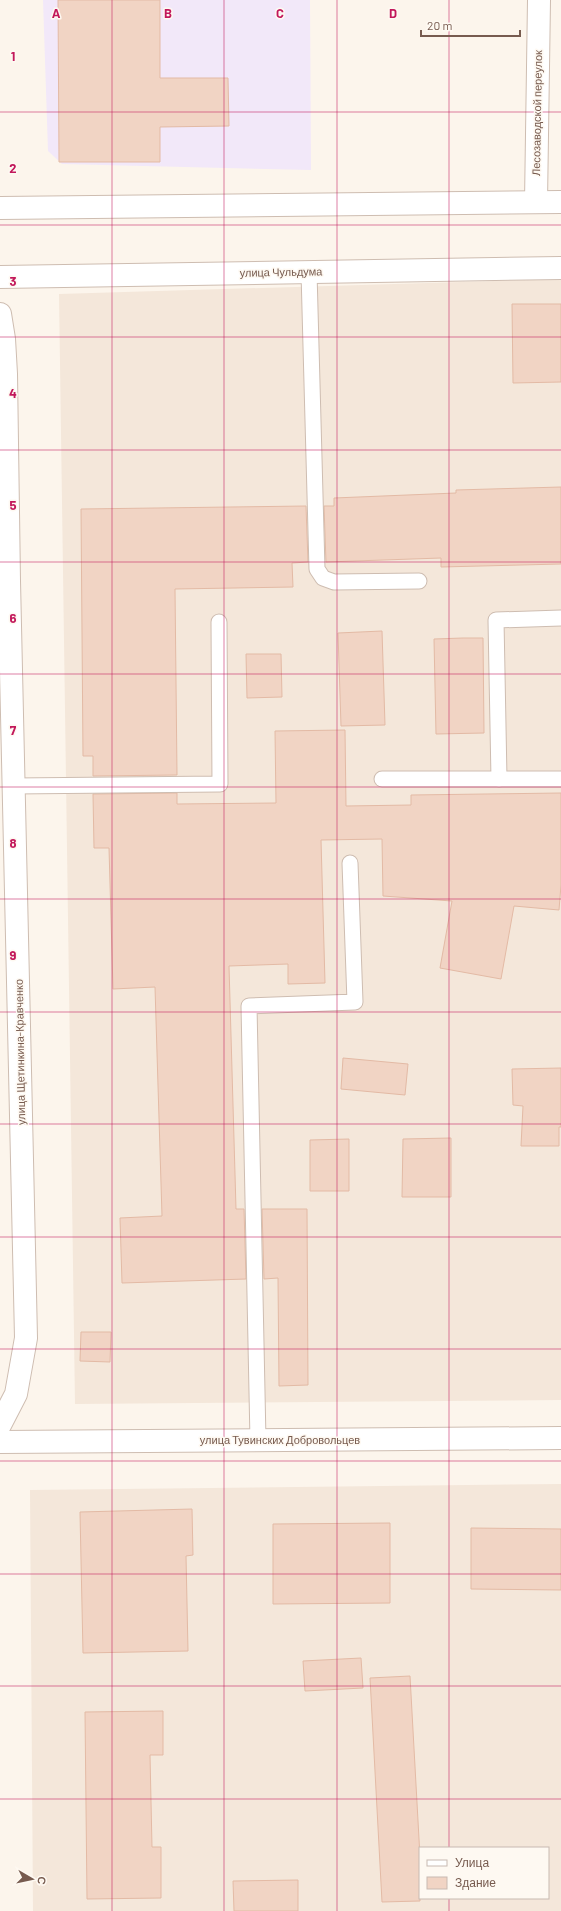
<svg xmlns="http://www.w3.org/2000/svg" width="561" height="1911" font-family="Barlow,sans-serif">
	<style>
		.residential { fill: #f4e7da; fill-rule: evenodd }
		.education { fill: #f2e8f9 }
		.building { fill: #f1d4c4; stroke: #e3baa5 }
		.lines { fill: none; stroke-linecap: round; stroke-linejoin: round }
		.service-casing { stroke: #cebdb1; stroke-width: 17 }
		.minor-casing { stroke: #cebdb1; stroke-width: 24 }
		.tertiary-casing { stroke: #cebdb1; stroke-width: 24 }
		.service { stroke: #fff; stroke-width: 15 }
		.minor { stroke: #fff; stroke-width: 22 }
		.tertiary { stroke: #fff; stroke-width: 22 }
		.grid { fill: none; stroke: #c2185b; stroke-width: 1; stroke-opacity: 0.55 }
		.labels { text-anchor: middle; stroke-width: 3; stroke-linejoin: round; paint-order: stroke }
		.street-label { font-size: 11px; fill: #775b4f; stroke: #fef9f2 }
		.grid-label { font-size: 13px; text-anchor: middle; font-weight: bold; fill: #c2185b; stroke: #fef9f2; stroke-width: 3; stroke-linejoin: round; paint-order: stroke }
	</style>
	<rect width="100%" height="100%" fill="#fcf5ec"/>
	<g class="residential">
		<path d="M 561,279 L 561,1400 L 75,1404 L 59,294 Z"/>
		<path d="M 561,1484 L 561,1911 L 33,1911 L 30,1490 ZM 420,1848 L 548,1848 L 548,1898 L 420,1898 Z"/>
	</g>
	<path class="education" d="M 43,0 L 310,0 L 311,170 L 62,164 L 48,151 Z"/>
	<g class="building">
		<path d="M 58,0 L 160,0 L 160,78 L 228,78 L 229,126 L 160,127 L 160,162 L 59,162 Z"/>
		<path d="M 512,304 L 561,304 L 561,382 L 513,383 Z"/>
		<path d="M 561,487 L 561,564 L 441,567 L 441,558 L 326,562 L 324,506 L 334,506 L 334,498 L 456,493 L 456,490 Z"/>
		<path d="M 306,506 L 308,562 L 292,563 L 293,587 L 175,589 L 177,775 L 93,776 L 93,756 L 83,756 L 81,509 Z"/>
		<path d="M 382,631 L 385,725 L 341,726 L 338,633 Z"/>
		<path d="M 463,638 L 483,638 L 484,733 L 436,734 L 434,639 Z"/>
		<path d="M 246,654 L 281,654 L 282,697 L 247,698 Z"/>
		<path d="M 345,730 L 346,806 L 411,805 L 411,795 L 561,793 L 561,885 L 559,910 L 514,906 L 501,979 L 440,968 L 452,901 L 383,896 L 382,839 L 321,840 L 325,983 L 288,984 L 288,964 L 229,966 L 236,1209 L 244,1209 L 246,1279 L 122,1283 L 120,1218 L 162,1216 L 155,987 L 113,989 L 109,848 L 94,848 L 93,794 L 177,793 L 177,804 L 276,803 L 275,731 Z"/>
		<path d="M 343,1058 L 408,1064 L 405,1095 L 341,1089 Z"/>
		<path d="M 561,1068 L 561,1127 L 559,1127 L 559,1146 L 521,1146 L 523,1106 L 513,1105 L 512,1069 Z"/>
		<path d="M 451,1138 L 451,1197 L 402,1197 L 403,1139 Z"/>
		<path d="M 349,1139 L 349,1191 L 310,1191 L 310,1140 Z"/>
		<path d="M 262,1209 L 307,1209 L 308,1385 L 279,1386 L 278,1278 L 264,1279 Z"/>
		<path d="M 81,1332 L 111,1332 L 110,1362 L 80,1361 Z"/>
		<path d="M 192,1509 L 193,1555 L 186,1556 L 188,1651 L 83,1653 L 80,1512 Z"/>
		<path d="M 390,1523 L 390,1603 L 273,1604 L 273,1524 Z"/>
		<path d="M 471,1528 L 561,1529 L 561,1590 L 471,1589 Z"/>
		<path d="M 361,1658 L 363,1688 L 305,1691 L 303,1661 Z"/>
		<path d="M 410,1676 L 420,1857 L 420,1901 L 382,1902 L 370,1678 Z"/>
		<path d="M 163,1711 L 163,1755 L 150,1755 L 152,1847 L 161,1847 L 161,1898 L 87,1899 L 85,1712 Z"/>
		<path d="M 298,1880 L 298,1911 L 234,1911 L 233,1881 Z"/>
	</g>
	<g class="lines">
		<defs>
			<g id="service">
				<path d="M 309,272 L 317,569 L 323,578 L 334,582 L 419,581"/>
				<path d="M 382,779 L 561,779"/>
				<path d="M 499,779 L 496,620 L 561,618"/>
				<path d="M 14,786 L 220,784 L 219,622"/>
				<path d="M 258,1440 L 249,1006 L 355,1002 L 350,863"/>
			</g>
			<g id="minor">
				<path d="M 536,202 L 539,0"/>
				<path d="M 0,208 L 561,202"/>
				<path d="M 0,277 L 561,268"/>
				<path d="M 0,1442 L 561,1438"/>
			</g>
			<path id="tertiary" d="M 0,314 L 4,339 L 6,374 L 9,581 L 26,1338 L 16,1394 L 0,1425"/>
		</defs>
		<use href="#service" class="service-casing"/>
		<use href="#minor" class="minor-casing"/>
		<use href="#tertiary" class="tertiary-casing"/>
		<use href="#service" class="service"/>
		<use href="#minor" class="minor"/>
		<use href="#tertiary" class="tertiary"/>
	</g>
	<path class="grid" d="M 112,0 L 112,1911M 224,0 L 224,1911M 337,0 L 337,1911M 449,0 L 449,1848M 0,112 L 561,112M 0,225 L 561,225M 0,337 L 561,337M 0,450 L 561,450M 0,562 L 561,562M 0,674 L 561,674M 0,787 L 561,787M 0,899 L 561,899M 0,1012 L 561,1012M 0,1124 L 561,1124M 0,1237 L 561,1237M 0,1349 L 561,1349M 0,1461 L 561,1461M 0,1574 L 561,1574M 0,1686 L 561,1686M 0,1799 L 561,1799M 449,1898 L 449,1911"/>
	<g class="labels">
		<g class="street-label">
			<text transform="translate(537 113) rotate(-89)" y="4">Лесозаводской переулок</text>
			<text transform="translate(281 272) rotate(-1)" y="4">улица Чульдума</text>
			<text transform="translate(20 1052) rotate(-91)" y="4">улица Щетинкина-Кравченко</text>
			<text x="280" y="1444">улица Тувинских Добровольцев</text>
		</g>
	</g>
	<g class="grid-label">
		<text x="56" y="18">A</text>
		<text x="168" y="18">B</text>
		<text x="280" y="18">C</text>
		<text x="393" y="18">D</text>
		<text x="13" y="61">1</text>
		<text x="13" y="173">2</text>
		<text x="13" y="286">3</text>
		<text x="13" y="398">4</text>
		<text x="13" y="510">5</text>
		<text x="13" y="623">6</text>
		<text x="13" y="735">7</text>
		<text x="13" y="848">8</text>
		<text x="13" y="960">9</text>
	</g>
	<rect x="419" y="1847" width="130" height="52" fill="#fef9f2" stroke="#c8bab1"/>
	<rect x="427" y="1860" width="20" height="6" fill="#ffffff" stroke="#c8bab1"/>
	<text x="455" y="1867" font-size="12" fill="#775b4f">Улица</text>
	<rect x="427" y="1877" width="20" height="12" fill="#f1d4c4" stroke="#c8bab1"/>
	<text x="455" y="1887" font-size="12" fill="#775b4f">Здание</text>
	<g transform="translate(32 1879) rotate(99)" stroke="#fef9f2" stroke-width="3" paint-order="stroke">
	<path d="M0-3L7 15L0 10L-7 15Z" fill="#775b4f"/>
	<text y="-6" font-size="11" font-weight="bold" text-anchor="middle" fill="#775b4f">С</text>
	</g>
	<path d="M421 30v6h99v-6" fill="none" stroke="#775b4f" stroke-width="2"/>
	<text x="427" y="30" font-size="12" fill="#775b4f" stroke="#fef9f2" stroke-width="3" paint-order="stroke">20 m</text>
</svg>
